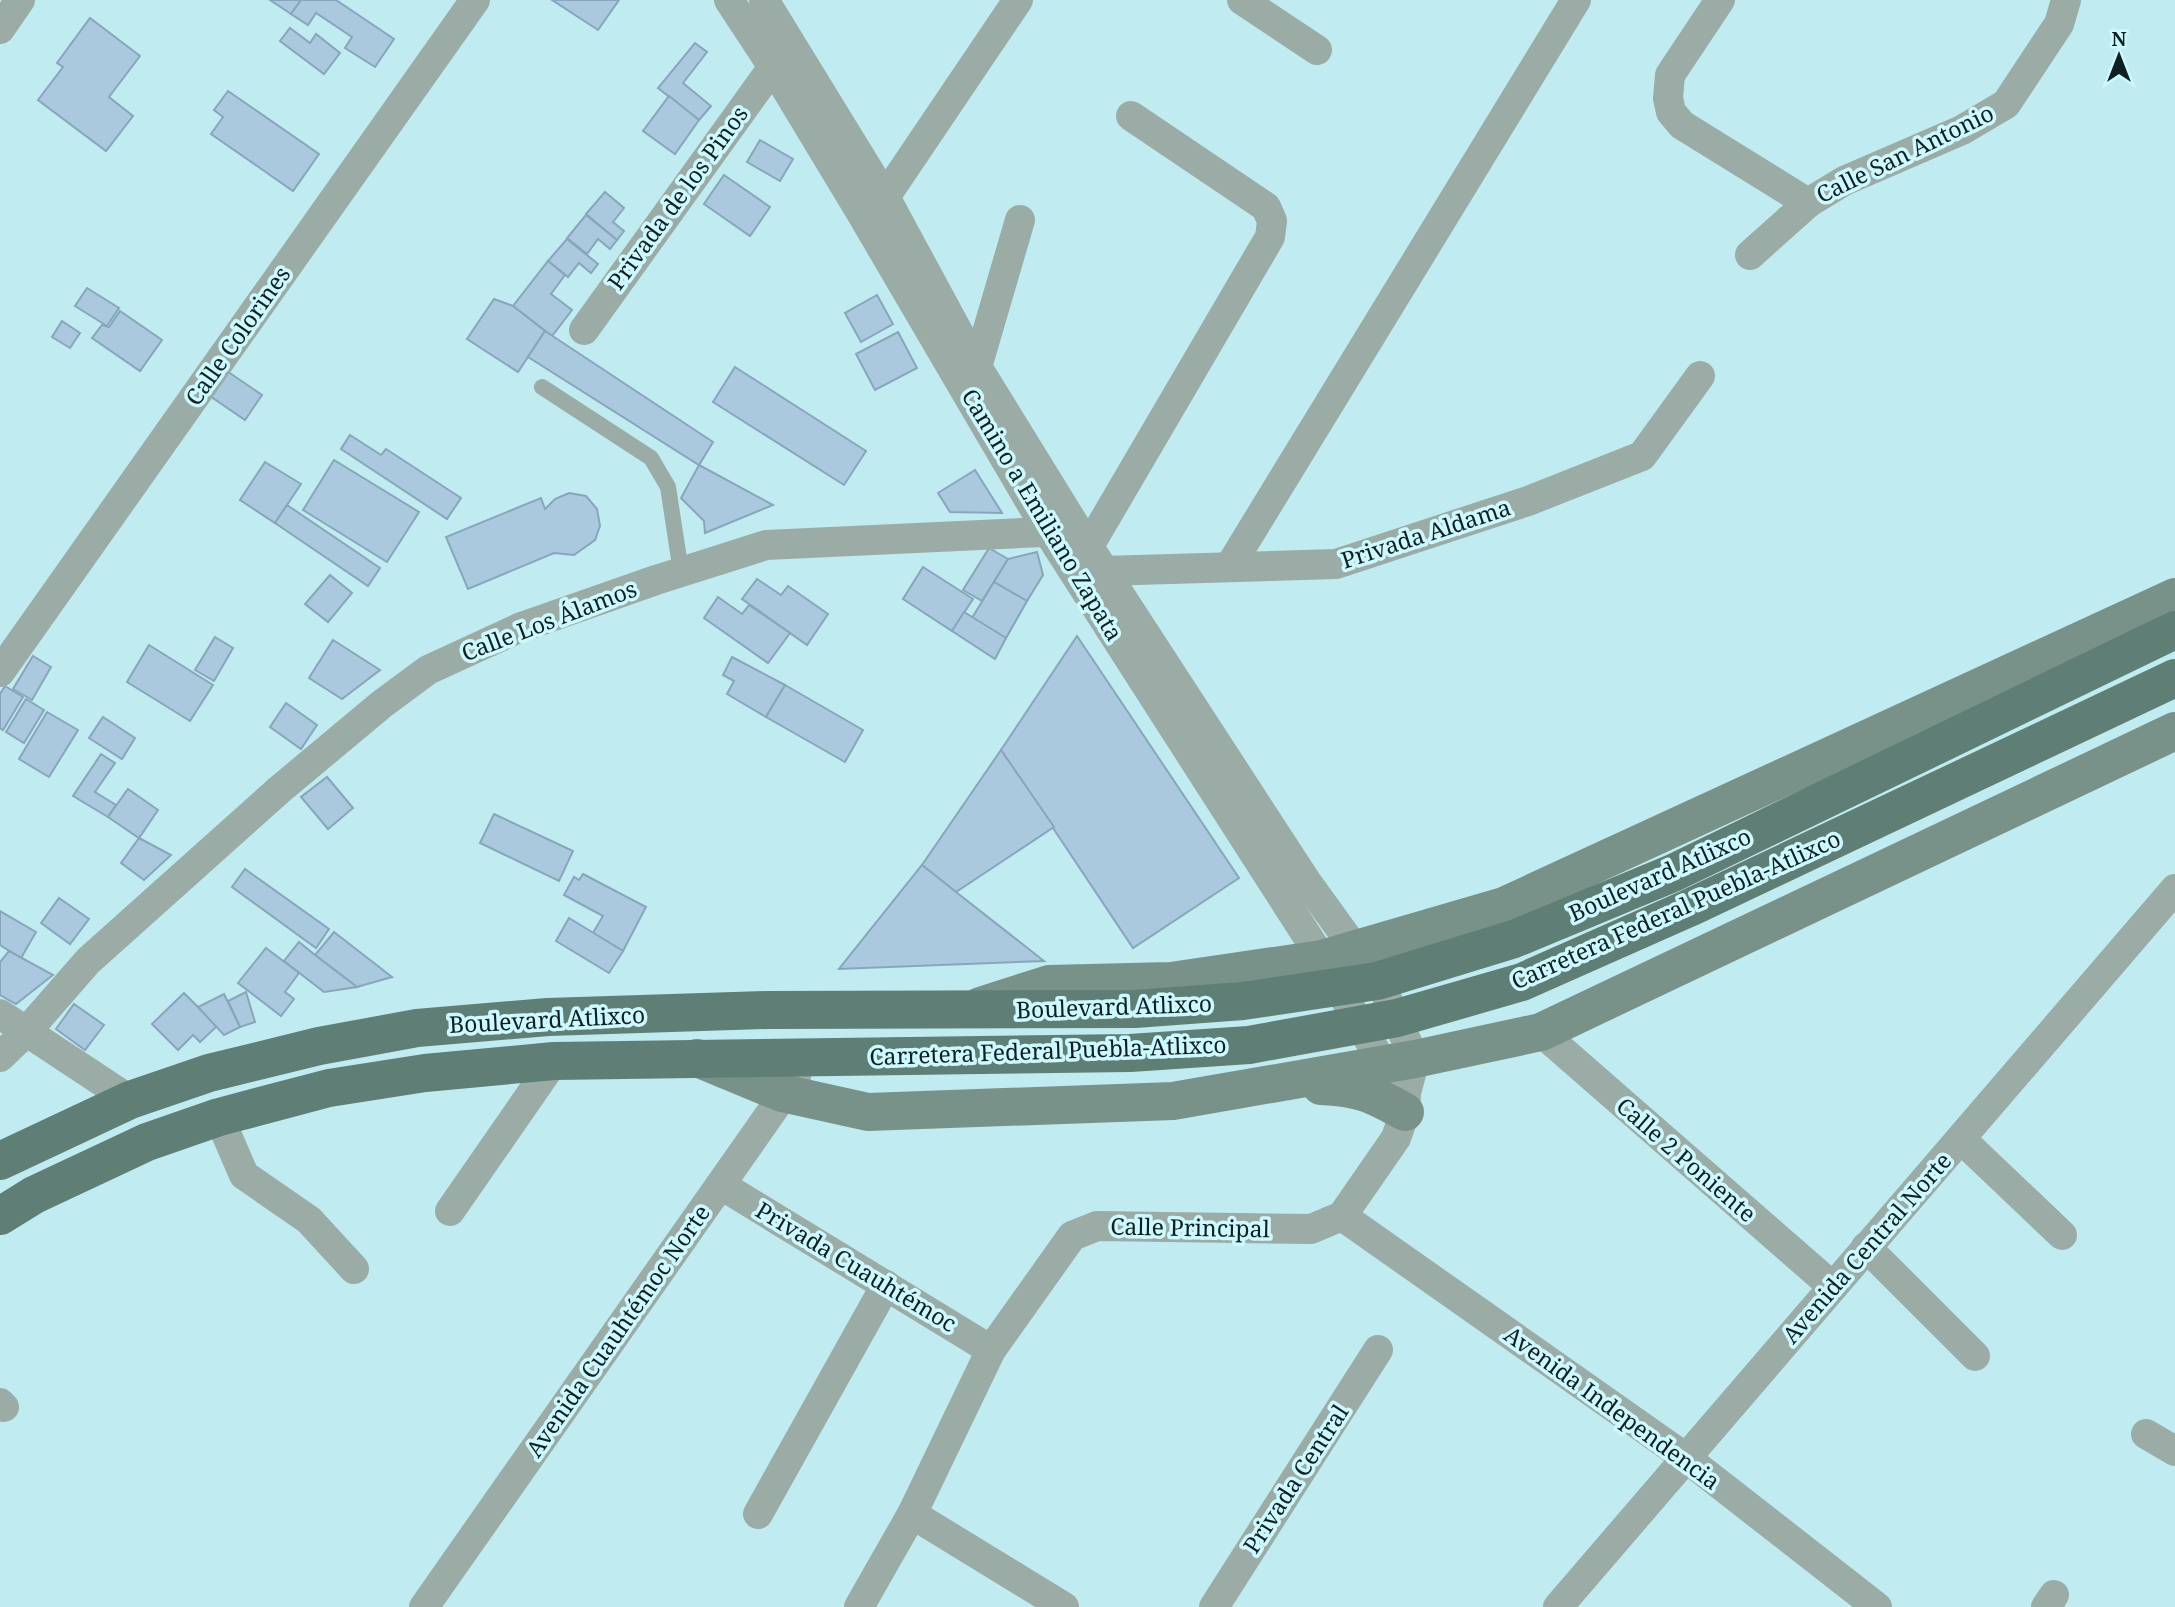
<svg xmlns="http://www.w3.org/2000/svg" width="2175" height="1607" font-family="'Noto Serif',serif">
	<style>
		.building { fill: #aac9df; stroke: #88a6bb; stroke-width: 2 }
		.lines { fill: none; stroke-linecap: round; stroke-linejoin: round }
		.lane { stroke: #9baba6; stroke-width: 16 }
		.street { stroke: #9baba6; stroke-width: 30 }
		.secondary { stroke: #789189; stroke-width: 38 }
		.primary { stroke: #5f7e75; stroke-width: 38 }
		.labels { text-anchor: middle; stroke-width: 7; stroke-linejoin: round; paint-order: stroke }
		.street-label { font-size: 23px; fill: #0f2022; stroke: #cdf8fe }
	</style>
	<rect width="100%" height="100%" fill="#c0ebf0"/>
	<g class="building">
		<path d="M 270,0 L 301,0 L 291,14 Z"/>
		<path d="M 301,0 L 336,0 L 394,39 L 375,67 L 345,48 L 352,37 L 316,13 L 308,25 L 291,14 Z"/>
		<path d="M 552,0 L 619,0 L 598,30 Z"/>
		<path d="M 90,18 L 140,56 L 109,97 L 133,116 L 106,151 L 38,100 L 63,67 L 57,63 Z"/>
		<path d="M 290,28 L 310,43 L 316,34 L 340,53 L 324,74 L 280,41 Z"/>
		<path d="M 695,43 L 707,52 L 683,83 L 711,106 L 699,120 L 658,88 Z"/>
		<path d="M 228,91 L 319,154 L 293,191 L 211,134 L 223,117 L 214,110 Z"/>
		<path d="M 669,96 L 699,120 L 675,154 L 643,131 Z"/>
		<path d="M 760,140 L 793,159 L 780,181 L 747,162 Z"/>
		<path d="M 724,175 L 770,207 L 750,236 L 704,204 Z"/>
		<path d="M 605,192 L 624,208 L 613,222 L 624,231 L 617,240 L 586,214 Z"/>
		<path d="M 586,215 L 617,240 L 610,249 L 598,239 L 587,254 L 567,238 Z"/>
		<path d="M 567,239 L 598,264 L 591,273 L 579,263 L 568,277 L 548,261 Z"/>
		<path d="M 548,261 L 565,275 L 551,294 L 572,310 L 552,336 L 513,306 Z"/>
		<path d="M 87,288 L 119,308 L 107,326 L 75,306 Z"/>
		<path d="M 877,295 L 893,324 L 861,342 L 845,313 Z"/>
		<path d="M 494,299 L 513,306 L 545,331 L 518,372 L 467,339 Z"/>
		<path d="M 120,311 L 162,340 L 140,371 L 92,338 L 102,325 L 109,327 Z"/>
		<path d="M 62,321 L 80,333 L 70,348 L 52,337 Z"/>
		<path d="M 545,331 L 713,442 L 699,465 L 528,357 Z"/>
		<path d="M 898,332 L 917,368 L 875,390 L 856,354 Z"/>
		<path d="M 221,367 L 262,395 L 245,420 L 210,396 Z"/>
		<path d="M 735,367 L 866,451 L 844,485 L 713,402 Z"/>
		<path d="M 350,435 L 381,455 L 386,449 L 461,498 L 447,519 L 341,449 Z"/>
		<path d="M 334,460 L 419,512 L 387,562 L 303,510 Z"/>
		<path d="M 265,462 L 301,484 L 275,523 L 240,500 Z"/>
		<path d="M 699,465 L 773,505 L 705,533 L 704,521 L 681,498 Z"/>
		<path d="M 975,470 L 1002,513 L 950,512 L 938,493 Z"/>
		<path d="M 569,493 L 586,496 L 597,509 L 600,526 L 595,540 L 574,555 L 554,553 L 468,589 L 446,537 L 541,498 L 545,509 L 555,499 Z"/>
		<path d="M 287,505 L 380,568 L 368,586 L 275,523 Z"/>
		<path d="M 989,548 L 1008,559 L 982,601 L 963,590 Z"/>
		<path d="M 1037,552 L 1043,575 L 1027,601 L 994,582 L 1008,559 Z"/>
		<path d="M 923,567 L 973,599 L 952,631 L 903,599 Z"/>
		<path d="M 330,575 L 352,593 L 328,622 L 305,604 Z"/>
		<path d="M 757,579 L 781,595 L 788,586 L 828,614 L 807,645 L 742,599 Z"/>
		<path d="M 994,582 L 1027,601 L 1006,638 L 972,618 Z"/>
		<path d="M 718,597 L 742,614 L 749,605 L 790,633 L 768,663 L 704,618 Z"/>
		<path d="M 964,612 L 1006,638 L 995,659 L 952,631 Z"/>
		<path d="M 1077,636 L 1239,878 L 1133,948 L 1001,750 Z"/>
		<path d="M 215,637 L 233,648 L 214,681 L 195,670 Z"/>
		<path d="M 333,640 L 380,670 L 342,699 L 309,678 Z"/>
		<path d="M 149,645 L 213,685 L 190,721 L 127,682 Z"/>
		<path d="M 33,656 L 51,667 L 32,700 L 13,689 Z"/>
		<path d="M 732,657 L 785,685 L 766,717 L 727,694 L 734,681 L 723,675 Z"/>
		<path d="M 785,685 L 863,730 L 845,762 L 766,717 Z"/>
		<path d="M 5,686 L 23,697 L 3,730 L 0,728 L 0,694 Z"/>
		<path d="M 26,699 L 44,710 L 24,743 L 6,732 Z"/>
		<path d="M 286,703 L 317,725 L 301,749 L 270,727 Z"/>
		<path d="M 47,712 L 78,730 L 49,777 L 19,759 Z"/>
		<path d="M 103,717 L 135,738 L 122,759 L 89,738 Z"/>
		<path d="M 1001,750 L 1054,827 L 956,892 L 922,865 Z"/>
		<path d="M 101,754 L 115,763 L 95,792 L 116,805 L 108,817 L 73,796 Z"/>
		<path d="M 327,777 L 353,808 L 328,829 L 301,797 Z"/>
		<path d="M 128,789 L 158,810 L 139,838 L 108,817 Z"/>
		<path d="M 494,814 L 573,851 L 559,881 L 480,843 Z"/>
		<path d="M 139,838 L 171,855 L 144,880 L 121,863 Z"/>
		<path d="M 922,865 L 956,892 L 1044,961 L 839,969 Z"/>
		<path d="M 245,869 L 329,929 L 316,948 L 232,887 Z"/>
		<path d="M 583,874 L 646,907 L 623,951 L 593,933 L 603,916 L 564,895 L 574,877 L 579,880 Z"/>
		<path d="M 59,898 L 89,919 L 70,944 L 41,923 Z"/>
		<path d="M 0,911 L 36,932 L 21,958 L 0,945 Z"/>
		<path d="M 569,918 L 623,951 L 609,973 L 556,941 Z"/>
		<path d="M 334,932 L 392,977 L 357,987 L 315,955 Z"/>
		<path d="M 299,942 L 315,955 L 357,987 L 324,992 L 284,961 Z"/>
		<path d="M 266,948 L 299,973 L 285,992 L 294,999 L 281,1016 L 238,983 Z"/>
		<path d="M 9,951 L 53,975 L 16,1004 L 0,995 L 0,962 Z"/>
		<path d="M 246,992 L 255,1022 L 240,1027 L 228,1001 Z"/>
		<path d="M 184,993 L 217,1026 L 200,1042 L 193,1035 L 178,1050 L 152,1024 Z"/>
		<path d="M 224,994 L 240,1027 L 224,1035 L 198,1007 Z"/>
		<path d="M 74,1004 L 104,1025 L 85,1050 L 56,1029 Z"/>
	</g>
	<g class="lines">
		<path class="lane" d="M 542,387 L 651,458 L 668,487 L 681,572"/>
		<g class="street">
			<path d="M 729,0 L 773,67 L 860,211 L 1048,532 L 1322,959 L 1383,1064 L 1395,1079"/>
			<path d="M 764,0 L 885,197 L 977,367 L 1077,529 L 1306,881 L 1366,964"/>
			<path d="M 1242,0 L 1317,50"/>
			<path d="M 1720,0 L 1670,75 L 1668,98 L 1671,112 L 1682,125 L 1808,203"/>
			<path d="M 0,29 L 20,0"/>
			<path d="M 869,205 L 885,197 L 1018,0"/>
			<path d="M 1750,255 L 1808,203 L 1844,181 L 1962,130 L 2006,104 L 2059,24 L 2066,0"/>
			<path d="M 584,330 L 773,67"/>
			<path d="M 977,367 L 1020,220"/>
			<path d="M 1089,546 L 1270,237 L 1272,221 L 1266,207 L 1131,116"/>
			<path d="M 1230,566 L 1576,0"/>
			<path d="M 1103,571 L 1336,564 L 1528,501 L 1642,456 L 1700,376"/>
			<path d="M 0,672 L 475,0"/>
			<path d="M 0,1014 L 130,1100"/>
			<path d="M 1541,1032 L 1832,1286"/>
			<path d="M 0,1057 L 27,1031 L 88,961 L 279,790 L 382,704 L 428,670 L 519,628 L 656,580 L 766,545 L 1065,531"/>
			<path d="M 219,1117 L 244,1175 L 309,1220 L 354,1269"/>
			<path d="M 1961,1139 L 2062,1235"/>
			<path d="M 721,1185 L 991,1350"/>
			<path d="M 450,1211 L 554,1061"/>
			<path d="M 1342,1216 L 1686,1458 L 1877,1607"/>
			<path d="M 1866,1247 L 1975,1356"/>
			<path d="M 0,1403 L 4,1407"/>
			<path d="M 2146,1434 L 2175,1451"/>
			<path d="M 758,1514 L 886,1285"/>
			<path d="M 912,1514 L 1064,1607"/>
			<path d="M 424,1607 L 796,1077"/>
			<path d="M 859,1607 L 912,1514 L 991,1350 L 1072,1236 L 1097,1226 L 1311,1229 L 1342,1216 L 1396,1138 L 1405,1112 L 1406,1093 L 1415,1059 L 1388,1001"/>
			<path d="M 1214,1607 L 1378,1350"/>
			<path d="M 1558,1607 L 2175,889"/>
			<path d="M 2046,1607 L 2054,1595"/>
		</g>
		<g class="secondary">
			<path d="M 980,1006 L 1049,984 L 1171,981 L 1322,959 L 1504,906 L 2175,597"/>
			<path d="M 697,1058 L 782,1093 L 868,1112 L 1173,1101 L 1415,1059 L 1541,1032 L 2175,731"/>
			<path d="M 1321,1086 C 1360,1088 1371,1093 1405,1112"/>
		</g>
		<g class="primary">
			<path d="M 0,1161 L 130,1100 L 209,1073 L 319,1046 L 417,1028 L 548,1017 L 767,1010 L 1135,1009 L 1243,1001 L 1377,981 L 1514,939 L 1673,873 L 2175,630"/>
			<path d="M 0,1216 L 34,1195 L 147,1142 L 219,1117 L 329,1088 L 425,1073 L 554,1061 L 1130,1053 L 1249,1045 L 1397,1018 L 1522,982 L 1689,908 L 2175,678"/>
		</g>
	</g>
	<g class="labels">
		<g class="street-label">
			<text transform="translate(1905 154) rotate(-26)" y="8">Calle San Antonio</text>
			<text transform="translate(678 198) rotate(-54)" y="8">Privada de los Pinos</text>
			<text transform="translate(238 336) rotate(-55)" y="8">Calle Colorines</text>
			<text transform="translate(1042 515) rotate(59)" y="8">Camino a Emiliano Zapata</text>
			<text transform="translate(1426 534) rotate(-18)" y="8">Privada Aldama</text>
			<text transform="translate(549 621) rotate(-21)" y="8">Calle Los Álamos</text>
			<text transform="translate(1660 875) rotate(-24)" y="8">Boulevard Atlixco</text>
			<text transform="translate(1676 910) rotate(-24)" y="8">Carretera Federal Puebla-Atlixco</text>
			<text transform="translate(1114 1007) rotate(-2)" y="8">Boulevard Atlixco</text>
			<text transform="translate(547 1020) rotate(-3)" y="8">Boulevard Atlixco</text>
			<text transform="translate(1048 1051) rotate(-2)" y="8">Carretera Federal Puebla-Atlixco</text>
			<text transform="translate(1686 1160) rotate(41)" y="8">Calle 2 Poniente</text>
			<text transform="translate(1190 1228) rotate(1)" y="8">Calle Principal</text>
			<text transform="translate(1867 1248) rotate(-49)" y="8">Avenida Central Norte</text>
			<text transform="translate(856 1267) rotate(31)" y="8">Privada Cuauhtémoc</text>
			<text transform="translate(618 1331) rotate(-55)" y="8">Avenida Cuauhtémoc Norte</text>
			<text transform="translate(1612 1408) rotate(36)" y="8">Avenida Independencia</text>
			<text transform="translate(1296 1479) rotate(-57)" y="8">Privada Central</text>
		</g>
	</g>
	<g transform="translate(2119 56)" stroke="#cdf8fe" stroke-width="5" paint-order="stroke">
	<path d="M0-5L12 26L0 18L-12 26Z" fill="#0f2022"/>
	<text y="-10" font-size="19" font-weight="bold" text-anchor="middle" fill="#0f2022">N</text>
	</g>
</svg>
